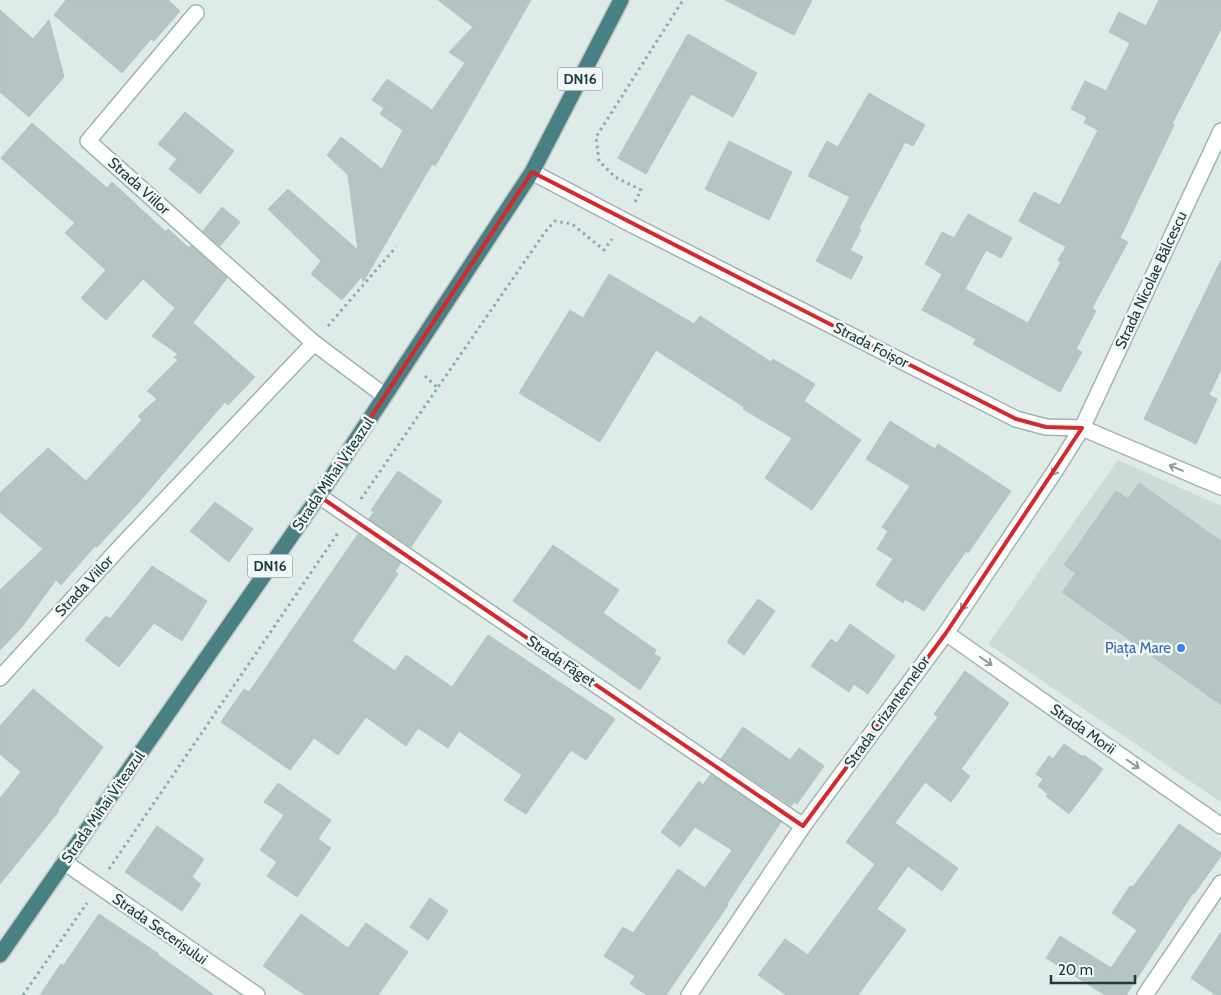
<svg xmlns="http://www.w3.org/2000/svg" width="1221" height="995" font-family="Cabin,sans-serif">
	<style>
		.built { fill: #cedad8 }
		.building { fill: #b5c5c3; stroke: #b2c4c2 }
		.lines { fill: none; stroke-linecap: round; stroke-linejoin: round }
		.minor-casing { stroke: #a2b2b1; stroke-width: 18 }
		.trunk-casing { stroke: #c1c8c8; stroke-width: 18 }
		.path { stroke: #80aeac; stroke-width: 3; stroke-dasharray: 2.5 4; stroke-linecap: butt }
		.minor { stroke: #fff; stroke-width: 15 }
		.trunk { stroke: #488083; stroke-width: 15 }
		.oneway { stroke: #909c9c }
		.marked { fill: none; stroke: #d62828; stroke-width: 4; stroke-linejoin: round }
		.shop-dot { fill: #3f7fe0; stroke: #f0f7f6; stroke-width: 2 }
		.labels { text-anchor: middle; stroke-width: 5; stroke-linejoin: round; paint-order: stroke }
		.shield { fill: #f0f7f6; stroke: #5f7372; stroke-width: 1 }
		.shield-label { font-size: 14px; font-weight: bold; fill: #213a3a }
		.street-label { font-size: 15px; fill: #213a3a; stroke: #f0f7f6 }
		.shop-label { font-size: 15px; fill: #366cbe; stroke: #f0f7f6; text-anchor: end }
	</style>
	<rect width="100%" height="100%" fill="#dfebe9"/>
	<path class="built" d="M 1118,460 L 1221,506 L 1221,802 L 988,644 Z"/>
	<g class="building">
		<path d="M 66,0 L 168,0 L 180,11 L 154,41 L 151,39 L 122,73 L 54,15 Z"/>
		<path d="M 438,0 L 531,0 L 463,119 L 435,166 L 432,164 L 363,282 L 362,276 L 342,300 L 311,274 L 321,261 L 268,209 L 288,189 L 358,250 L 348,175 L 327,155 L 341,137 L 382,169 L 403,130 L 380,114 L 384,108 L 372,100 L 387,79 L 432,110 L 465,63 L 449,52 L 473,27 Z"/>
		<path d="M 725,0 L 812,0 L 794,35 Z"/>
		<path d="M 1159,0 L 1221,0 L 1221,29 L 1172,124 L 1174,125 L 1120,238 L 1128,242 L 1092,308 L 1096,311 L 1076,349 L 1082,352 L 1060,392 L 973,344 L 976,339 L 922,310 L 942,274 L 925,264 L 942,232 L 954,238 L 968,214 L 1012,238 L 1001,258 L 986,250 L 965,289 L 1028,323 L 1061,262 L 1058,260 L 1066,247 L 1019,221 L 1034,192 L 1060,205 L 1098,130 L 1084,123 L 1087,117 L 1071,109 L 1085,81 L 1106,91 L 1130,43 L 1109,32 L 1119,12 L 1146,26 Z"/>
		<path d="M 0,10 L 33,39 L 49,20 L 64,77 L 29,117 L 0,92 Z"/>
		<path d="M 688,34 L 757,73 L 733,117 L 691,94 L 646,174 L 618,158 Z"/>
		<path d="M 869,93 L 925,125 L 913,146 L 905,142 L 859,228 L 861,230 L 850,250 L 863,257 L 851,279 L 816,261 L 850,197 L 808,176 L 827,141 L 838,147 Z"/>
		<path d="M 185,112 L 234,151 L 200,194 L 169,169 L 177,159 L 158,144 Z"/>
		<path d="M 32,123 L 107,188 L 112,182 L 166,232 L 168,229 L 189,248 L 191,245 L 227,278 L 193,323 L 255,377 L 228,405 L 225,402 L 137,504 L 97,547 L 95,546 L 61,585 L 56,580 L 21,628 L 0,650 L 0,590 L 43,549 L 0,512 L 0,493 L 48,448 L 86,481 L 142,420 L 138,416 L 157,399 L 147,391 L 178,360 L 174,357 L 178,354 L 152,336 L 175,308 L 143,279 L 106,320 L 81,298 L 106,270 L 65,233 L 75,223 L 1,158 Z"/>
		<path d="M 729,141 L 792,172 L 769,220 L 705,189 Z"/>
		<path d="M 222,207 L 240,222 L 220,246 L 203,231 Z"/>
		<path d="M 1221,260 L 1221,369 L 1209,395 L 1217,399 L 1196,444 L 1144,419 Z"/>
		<path d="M 609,274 L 694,324 L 700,316 L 771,362 L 773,359 L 815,384 L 804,401 L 861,440 L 812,510 L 765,478 L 792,438 L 743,409 L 744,407 L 656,350 L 600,442 L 519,393 L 570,310 L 583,318 Z"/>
		<path d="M 890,421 L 935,449 L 938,444 L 1011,491 L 968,553 L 966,551 L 924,611 L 905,599 L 903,603 L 876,585 L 893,559 L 877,549 L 888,531 L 882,527 L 910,486 L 866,459 Z"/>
		<path d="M 398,471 L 442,501 L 411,547 L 369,519 L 374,512 L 371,510 Z"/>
		<path d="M 1139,483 L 1221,541 L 1221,705 L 1062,592 L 1076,573 L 1064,565 L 1116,491 L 1128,499 Z"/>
		<path d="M 215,502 L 253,529 L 229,562 L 190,531 Z"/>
		<path d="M 358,534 L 401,563 L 395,571 L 398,574 L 352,641 L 395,671 L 406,655 L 452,687 L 488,635 L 615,719 L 586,760 L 571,750 L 526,814 L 504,800 L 522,775 L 459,731 L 448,748 L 418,728 L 406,746 L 366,717 L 338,755 L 314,738 L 290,770 L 221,722 L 244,689 L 249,692 Z"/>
		<path d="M 553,545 L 619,590 L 603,613 L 656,650 L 654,654 L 661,658 L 640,690 L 513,601 Z"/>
		<path d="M 152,566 L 207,601 L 182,641 L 154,623 L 119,667 L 85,640 L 106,616 L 110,619 Z"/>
		<path d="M 758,599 L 775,611 L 744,655 L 727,642 Z"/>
		<path d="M 850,624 L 895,656 L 868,694 L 854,684 L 849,692 L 811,666 L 831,639 L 837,643 Z"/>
		<path d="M 965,671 L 1009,703 L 961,769 L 970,776 L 951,802 L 925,782 L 895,823 L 958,868 L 942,891 L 908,866 L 877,909 L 906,930 L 858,995 L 786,995 L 758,975 L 785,939 L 808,955 L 875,864 L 846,842 L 938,717 L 934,714 Z"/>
		<path d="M 33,689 L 103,747 L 58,810 L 59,811 L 0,884 L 0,798 L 21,772 L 0,754 L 0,726 Z"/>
		<path d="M 743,727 L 790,760 L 799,748 L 824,766 L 797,804 L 794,802 L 791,806 L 721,759 Z"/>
		<path d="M 1064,744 L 1083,757 L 1084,755 L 1103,769 L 1069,814 L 1046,796 L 1048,794 L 1038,786 L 1043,779 L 1036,774 L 1049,756 L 1053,759 Z"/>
		<path d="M 711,774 L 781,822 L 727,904 L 728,905 L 666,995 L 647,995 L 630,984 L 635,976 L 604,956 L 623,927 L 633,933 L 678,869 L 705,888 L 732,850 L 695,827 L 680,847 L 661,832 L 699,781 L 703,785 Z"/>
		<path d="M 278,783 L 331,820 L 318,839 L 331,848 L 297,897 L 267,876 L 277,862 L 260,850 L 284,815 L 264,802 Z"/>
		<path d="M 1179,824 L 1221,853 L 1221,856 L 1194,894 L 1193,893 L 1126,995 L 1105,995 L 1046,958 L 1060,936 L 1111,968 L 1137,930 L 1112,913 L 1130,886 L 1133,887 Z"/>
		<path d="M 157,826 L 204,859 L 192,877 L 201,884 L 182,911 L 125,872 Z"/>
		<path d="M 430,898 L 448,911 L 428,940 L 410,927 Z"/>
		<path d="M 99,914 L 159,954 L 158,955 L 214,995 L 40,995 L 61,964 L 63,966 Z"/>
		<path d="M 301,914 L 348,948 L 366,923 L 408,952 L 378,995 L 305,995 L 263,966 Z"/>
		<path d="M 1221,932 L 1221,995 L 1216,995 L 1191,978 Z"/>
	</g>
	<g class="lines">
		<defs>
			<g id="minor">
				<path d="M 196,13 L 88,141 L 314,343"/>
				<path d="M 532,172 L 625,221 L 1016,419 L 1046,427 L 1082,428 L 1221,487"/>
				<path d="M 319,496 L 803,826"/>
				<path d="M 946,633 L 1221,826"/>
				<path d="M 0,678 L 123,544 L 314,343 L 385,396"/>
				<path d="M 64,862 L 257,995"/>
				<path d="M 689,995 L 803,826 L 946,633 L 1055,471 L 1082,428 L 1221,131"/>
				<path d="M 1145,995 L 1221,883"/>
			</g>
			<path id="trunk" d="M 0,955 L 319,496 L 532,172 L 621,0"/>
		</defs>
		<use href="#minor" class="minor-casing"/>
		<use href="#trunk" class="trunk-casing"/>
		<g class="path">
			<path d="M 635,202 L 641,190 L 615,177 L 599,161 L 596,137 L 683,0"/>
			<path d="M 328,326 L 396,247"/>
			<path d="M 425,376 L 438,388"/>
			<path d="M 361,499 L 545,232 L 555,221 L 572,224 L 604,250 L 612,239"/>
			<path d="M 109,869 L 338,533"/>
			<path d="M 23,995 L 87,903"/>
		</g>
		<use href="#minor" class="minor"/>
		<use href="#trunk" class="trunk"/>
	</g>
	<defs><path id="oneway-shaft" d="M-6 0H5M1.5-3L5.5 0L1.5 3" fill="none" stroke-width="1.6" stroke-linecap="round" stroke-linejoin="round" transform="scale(1.25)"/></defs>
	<g class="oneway">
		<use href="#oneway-shaft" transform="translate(1176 468) rotate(-157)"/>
		<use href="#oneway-shaft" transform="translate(1056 469) rotate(123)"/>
		<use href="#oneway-shaft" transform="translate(965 604) rotate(124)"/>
		<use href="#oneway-shaft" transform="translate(986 661) rotate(35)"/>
		<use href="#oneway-shaft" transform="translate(1133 764) rotate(35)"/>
	</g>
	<path class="marked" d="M 532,172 L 1016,419 L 1046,427 L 1082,428 L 946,633 L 803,826 L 319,496 Z"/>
	<circle class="shop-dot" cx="1181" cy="648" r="5"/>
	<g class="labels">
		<g class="shield">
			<rect x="557.5" y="67.5" width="45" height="23" rx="4"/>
			<rect x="247.5" y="554.5" width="45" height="23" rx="4"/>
		</g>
		<g class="shield-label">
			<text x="580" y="84">DN16</text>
			<text x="270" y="571">DN16</text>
		</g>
		<g class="street-label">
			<text transform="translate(139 186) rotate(42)" y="5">Strada Viilor</text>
			<text transform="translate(1151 280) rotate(-65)" y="5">Strada Nicolae Bălcescu</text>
			<text transform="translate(871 345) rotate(27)" y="5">Strada Foișor</text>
			<text transform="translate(333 474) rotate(-56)" y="5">Strada Mihai Viteazul</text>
			<text transform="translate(84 586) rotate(-47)" y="5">Strada Viilor</text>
			<text transform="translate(561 661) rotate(34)" y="5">Strada Făget</text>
			<text transform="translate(887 712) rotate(-54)" y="5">Strada Crizantemelor</text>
			<text transform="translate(1083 729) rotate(35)" y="5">Strada Morii</text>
			<text transform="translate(103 807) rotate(-55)" y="5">Strada Mihai Viteazul</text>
			<text transform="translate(160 929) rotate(35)" y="5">Strada Secerișului</text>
		</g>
		<g class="shop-label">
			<text x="1171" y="653">Piața Mare</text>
		</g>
	</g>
	<path d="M1051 975v8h84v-8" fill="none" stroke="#213a3a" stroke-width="2.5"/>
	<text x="1058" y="975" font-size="15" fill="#213a3a" stroke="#f0f7f6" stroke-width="4" paint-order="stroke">20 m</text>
</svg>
